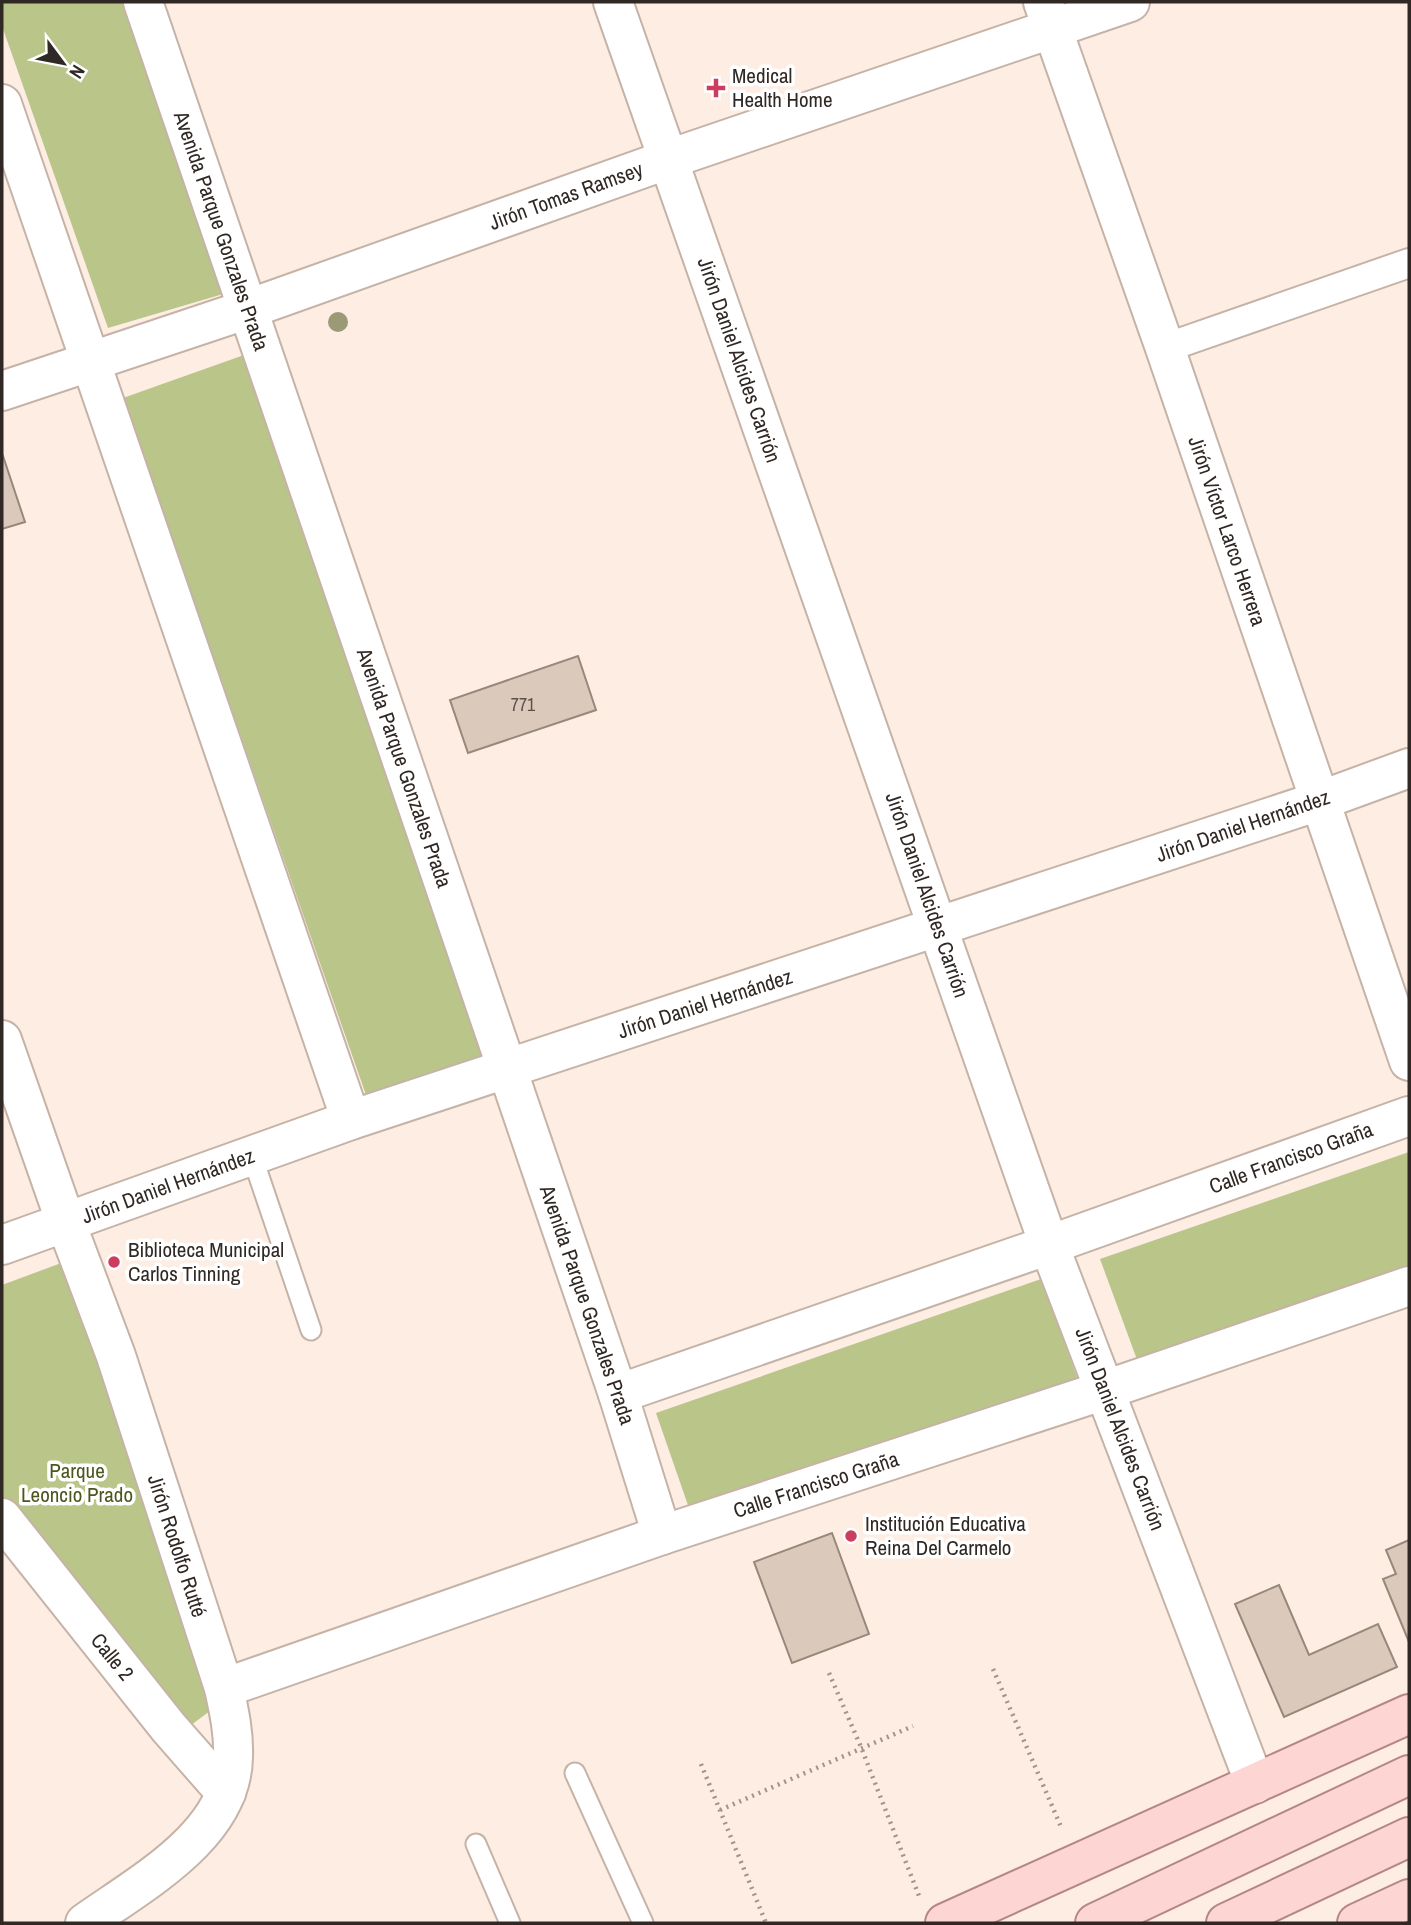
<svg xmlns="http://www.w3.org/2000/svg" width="1411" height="1925" font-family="'Archivo Narrow',sans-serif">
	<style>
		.green { fill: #b9c589 }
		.building { fill: #dbcabb; stroke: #97887a; stroke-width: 2 }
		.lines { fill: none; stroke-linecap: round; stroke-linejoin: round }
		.service-casing { stroke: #c6b3a7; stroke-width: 23 }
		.pedestrian-casing { stroke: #c6b3a7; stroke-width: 32 }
		.minor-casing { stroke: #c6b3a7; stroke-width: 42 }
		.primary-casing { stroke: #b58784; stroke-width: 42 }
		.path { stroke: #a1948d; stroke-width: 4.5; stroke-dasharray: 2 5; stroke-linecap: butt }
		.service { stroke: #fff; stroke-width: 19 }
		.pedestrian { stroke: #fff; stroke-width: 28 }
		.minor { stroke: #fff; stroke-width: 38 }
		.primary { stroke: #fdd6d4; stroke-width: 38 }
		.tree { fill: #9c9a76 }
		.poi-dot { fill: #cc3d60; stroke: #fff; stroke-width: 2.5 }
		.labels { text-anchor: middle; stroke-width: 7; stroke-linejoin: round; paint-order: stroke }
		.number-label { font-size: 18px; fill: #5b504a }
		.poi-label { font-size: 21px; fill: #302824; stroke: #fff; text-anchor: start }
		.street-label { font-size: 21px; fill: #302824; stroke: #fff }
		.park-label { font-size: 21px; fill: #4d561d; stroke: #fff }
	</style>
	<rect width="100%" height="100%" fill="#fdede3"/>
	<g class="green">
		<path d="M 2,2 L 123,2 L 223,294 L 108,328 L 2,26 Z"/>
		<path d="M 244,355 L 486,1055 L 366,1095 L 123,398 Z"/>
		<path d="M 1409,1152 L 1409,1272 L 1139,1365 L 1100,1259 Z"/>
		<path d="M 72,1259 L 214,1708 L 191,1725 L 2,1510 L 2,1285 Z"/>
		<path d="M 1041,1279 L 1078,1380 L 690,1511 L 656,1413 Z"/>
	</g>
	<g class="building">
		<path d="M 3,456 L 25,522 L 2,529 L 2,457 Z"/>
		<path d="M 578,656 L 596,710 L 468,753 L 450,700 Z"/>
		<path d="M 832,1533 L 869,1634 L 792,1663 L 754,1562 Z"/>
		<path d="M 1409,1540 L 1409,1642 L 1383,1579 L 1396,1574 L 1386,1550 Z"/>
		<path d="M 1279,1585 L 1309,1655 L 1378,1624 L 1397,1667 L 1284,1717 L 1235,1604 Z"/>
	</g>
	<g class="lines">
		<defs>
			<g id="service">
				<path d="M 252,1156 L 311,1330"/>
				<path d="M 575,1773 L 643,1923"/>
				<path d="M 476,1844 L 510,1923"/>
			</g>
			<path id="pedestrian" d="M 1165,348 L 1409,263"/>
			<g id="minor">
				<path d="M 143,2 L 618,1394 L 662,1535"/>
				<path d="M 613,2 L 1049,1245 L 1255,1784"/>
				<path d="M 1043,2 L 1165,348 L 1409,1061"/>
				<path d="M 2,104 L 351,1120"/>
				<path d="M 2,391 L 248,309 L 669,159 L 1130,2"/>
				<path d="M 2,1040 L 66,1223 L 116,1356 L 224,1688 C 229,1711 234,1733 233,1757 C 232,1835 141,1883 85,1923"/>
				<path d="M 2,1245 L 351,1120 L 1319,801 L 1409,768"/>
				<path d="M 618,1394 L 1049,1245 L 1409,1116"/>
				<path d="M 2,1518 L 169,1728 L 226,1793"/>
				<path d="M 224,1688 L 662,1535 L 1105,1390 L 1409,1286"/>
			</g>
			<g id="primary">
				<path d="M 945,1923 L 1409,1714"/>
				<path d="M 1095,1923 L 1409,1775"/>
				<path d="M 1226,1923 L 1409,1837"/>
				<path d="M 1357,1923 L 1409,1899"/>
			</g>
		</defs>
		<use href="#service" class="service-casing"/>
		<use href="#pedestrian" class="pedestrian-casing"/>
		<use href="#minor" class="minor-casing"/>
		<use href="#primary" class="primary-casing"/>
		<g class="path">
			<path d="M 993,1669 L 1062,1829"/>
			<path d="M 829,1673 L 861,1747 L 919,1896"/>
			<path d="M 701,1764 L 766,1923"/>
			<path d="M 720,1810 L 913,1726"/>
		</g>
		<use href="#service" class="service"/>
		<use href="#pedestrian" class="pedestrian"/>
		<use href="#minor" class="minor"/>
		<use href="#primary" class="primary"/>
	</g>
	<circle class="tree" cx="338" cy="322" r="10"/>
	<g class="poi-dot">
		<path d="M712.5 77.5h7v7h7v7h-7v7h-7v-7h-7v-7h7z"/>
		<circle cx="114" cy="1262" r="7"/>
		<circle cx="851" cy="1536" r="7"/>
	</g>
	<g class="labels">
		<g class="number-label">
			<text x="523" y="711">771</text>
		</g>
		<g class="poi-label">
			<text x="732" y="83">Medical<tspan x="732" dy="24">Health Home</tspan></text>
			<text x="128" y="1257">Biblioteca Municipal<tspan x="128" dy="24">Carlos Tinning</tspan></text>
			<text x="865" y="1531">Institución Educativa<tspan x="865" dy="24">Reina Del Carmelo</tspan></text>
		</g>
		<g class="street-label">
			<text transform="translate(566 196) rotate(-20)" y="7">Jirón Tomas Ramsey</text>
			<text transform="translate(221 231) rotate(71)" y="7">Avenida Parque Gonzales Prada</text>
			<text transform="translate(739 360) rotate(71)" y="7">Jirón Daniel Alcides Carrión</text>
			<text transform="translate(1227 531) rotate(71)" y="7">Jirón Víctor Larco Herrera</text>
			<text transform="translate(404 768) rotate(71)" y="7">Avenida Parque Gonzales Prada</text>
			<text transform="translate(1243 826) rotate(-19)" y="7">Jirón Daniel Hernández</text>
			<text transform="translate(927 895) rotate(71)" y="7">Jirón Daniel Alcides Carrión</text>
			<text transform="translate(705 1004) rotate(-18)" y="7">Jirón Daniel Hernández</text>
			<text transform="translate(1291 1158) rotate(-20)" y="7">Calle Francisco Graña</text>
			<text transform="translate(168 1186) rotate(-20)" y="7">Jirón Daniel Hernández</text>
			<text transform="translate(587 1305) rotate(71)" y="7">Avenida Parque Gonzales Prada</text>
			<text transform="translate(1120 1429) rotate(69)" y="7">Jirón Daniel Alcides Carrión</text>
			<text transform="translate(816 1485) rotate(-18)" y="7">Calle Francisco Graña</text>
			<text transform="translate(177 1546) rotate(72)" y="7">Jirón Rodolfo Rutté</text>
			<text transform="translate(112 1657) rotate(51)" y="7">Calle 2</text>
		</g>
		<g class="park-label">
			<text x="77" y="1478">Parque<tspan x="77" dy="24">Leoncio Prado</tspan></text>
		</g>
	</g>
	<rect width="1411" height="1925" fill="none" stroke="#302824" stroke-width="7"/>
	<g transform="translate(63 63) rotate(122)" stroke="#ffffff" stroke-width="5" paint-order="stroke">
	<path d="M0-5L12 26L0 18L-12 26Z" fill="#302824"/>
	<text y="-10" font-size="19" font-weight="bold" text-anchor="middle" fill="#302824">N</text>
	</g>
</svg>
